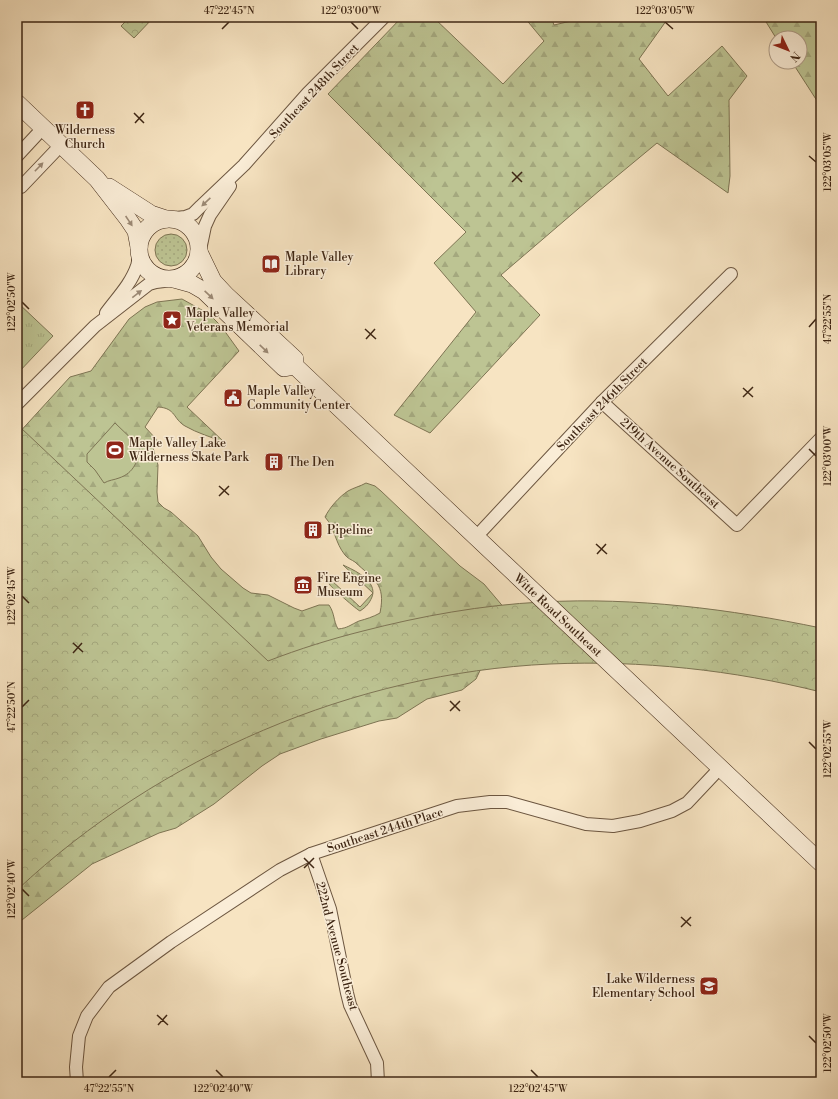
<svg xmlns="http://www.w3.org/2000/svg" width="838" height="1099" font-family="'Libre Bodoni',serif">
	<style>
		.grass { fill: url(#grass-tufts); stroke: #7e7554 }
		.forest { fill: url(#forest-firs); stroke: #7e7554 }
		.park { fill: url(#park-crowns); stroke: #7e7554 }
		.garden { fill: url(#garden-dots); stroke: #7e7554 }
		.pitch { fill: #bdc493; stroke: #7e7554 }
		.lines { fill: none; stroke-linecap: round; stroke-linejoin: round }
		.street-casing { stroke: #6c5640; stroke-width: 14 }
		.secondary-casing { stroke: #3e2614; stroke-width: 18 }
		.street { stroke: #faedd7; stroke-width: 12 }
		.secondary { stroke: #faedd7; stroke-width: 17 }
		.oneway { fill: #9c8a76 }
		.ticks { fill: none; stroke: #3e2614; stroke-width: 1.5 }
		.labels { text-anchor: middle; stroke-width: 3; stroke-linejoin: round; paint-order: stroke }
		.street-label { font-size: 12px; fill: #3e2614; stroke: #faedd7 }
		.poi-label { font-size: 12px; fill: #3e2614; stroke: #faedd7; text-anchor: start }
		.neatline { fill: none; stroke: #3e2614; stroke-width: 1.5 }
		.ticks-label { font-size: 10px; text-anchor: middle; fill: #3e2614 }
	</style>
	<defs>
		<pattern id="grass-tufts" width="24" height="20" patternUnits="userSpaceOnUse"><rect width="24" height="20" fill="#bdc493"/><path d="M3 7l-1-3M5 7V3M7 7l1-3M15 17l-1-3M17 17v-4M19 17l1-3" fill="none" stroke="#a4a87e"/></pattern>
		<pattern id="forest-firs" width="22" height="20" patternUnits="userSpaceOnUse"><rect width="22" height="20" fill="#bdc493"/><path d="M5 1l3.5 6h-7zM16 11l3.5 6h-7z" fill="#a4a87e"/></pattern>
		<pattern id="park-crowns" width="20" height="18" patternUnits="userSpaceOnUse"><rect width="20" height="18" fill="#bdc493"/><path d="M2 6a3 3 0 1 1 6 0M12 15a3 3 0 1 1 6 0" fill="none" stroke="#a4a87e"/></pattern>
		<pattern id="garden-dots" width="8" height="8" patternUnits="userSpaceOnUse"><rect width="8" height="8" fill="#bdc493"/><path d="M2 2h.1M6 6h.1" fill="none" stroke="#a4a87e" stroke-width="1.8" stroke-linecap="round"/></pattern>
	</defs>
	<rect width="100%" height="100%" fill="#f7e4c2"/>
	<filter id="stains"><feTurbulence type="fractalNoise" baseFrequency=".005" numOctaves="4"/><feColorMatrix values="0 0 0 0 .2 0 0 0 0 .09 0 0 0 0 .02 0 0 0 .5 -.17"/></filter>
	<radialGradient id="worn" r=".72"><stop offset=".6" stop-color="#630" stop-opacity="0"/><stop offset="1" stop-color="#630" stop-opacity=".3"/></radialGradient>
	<path class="grass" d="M 17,302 L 53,336 L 17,374 Z"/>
	<g class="forest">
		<path d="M 402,17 L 433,17 L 503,84 L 544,41 L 524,17 L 551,17 L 554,25 L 584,18 L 585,17 L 669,17 L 639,59 L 668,96 L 722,46 L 747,76 L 729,100 L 730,176 L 728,193 L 657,143 L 599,191 L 501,275 L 540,315 L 430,433 L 394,415 L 476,312 L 434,263 L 466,232 L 328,94 Z"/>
		<path d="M 763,17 L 821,17 L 821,107 L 792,62 L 800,62 L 800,38 L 776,38 Z"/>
		<path d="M 821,117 L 821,160 L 816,156 Z"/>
		<path d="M 182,299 L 209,314 L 221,326 L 239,351 L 187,407 L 224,442 C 211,437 197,433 185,426 C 173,419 176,408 158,407 L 145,427 L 157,440 L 153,448 L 158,465 L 157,492 L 158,502 L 164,508 L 171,512 L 198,536 L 211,557 L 221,569 L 243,588 L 251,593 L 268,595 L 294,608 L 302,611 L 319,605 L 329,605 C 335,614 333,620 338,629 C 348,628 350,625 359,621 C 366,619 373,617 380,613 C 386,583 374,580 355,562 C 352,560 347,558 345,555 C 335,543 335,528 325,517 C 330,507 339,497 348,491 C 353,488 361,486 366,483 L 375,486 L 381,491 L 460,566 L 484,584 L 506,610 L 485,660 L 476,679 L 462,690 L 427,699 L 397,718 L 379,721 L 321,739 L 280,754 L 262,766 L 214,804 L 176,828 L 159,833 L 92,864 L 17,924 L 17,435 L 70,377 L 91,371 L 129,319 L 145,307 L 157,302 Z"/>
	</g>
	<g class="park">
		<path d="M 130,17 L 154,17 L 134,38 L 121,26 Z"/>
		<path d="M 21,428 L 268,661 C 299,649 331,639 363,631 C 421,616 482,605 542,602 C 636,597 729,609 821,628 L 821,692 C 733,670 641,660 550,664 C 354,673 160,756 17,890 L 17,432 Z"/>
	</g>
	<g class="garden">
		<circle cx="171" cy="250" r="16"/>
		<path d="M 343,565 C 354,570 378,581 372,597 C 369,604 366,607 360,611 C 357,610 331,587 330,585 C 328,582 329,582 330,579 L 360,607 L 373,593 Z"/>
	</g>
	<path class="pitch" d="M 115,423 L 140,447 C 138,461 134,473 119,478 C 114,480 109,480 104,483 L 95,470 L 87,462 L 87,454 Z"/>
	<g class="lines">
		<defs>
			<g id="street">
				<path d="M 17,156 L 43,128"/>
				<path d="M 17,188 L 21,187 L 61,145"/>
				<path d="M 167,219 L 185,217 L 193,214 L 201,206 L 244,165 L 308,93 L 384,17"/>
				<path d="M 200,250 L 205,226 L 210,215 L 230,186"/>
				<path d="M 106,313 C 117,298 131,284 137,266 C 139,261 138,256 138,251"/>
				<path d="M 602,402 L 737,525 L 821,438"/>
				<path d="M 17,404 L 95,326 L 149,284 L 156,282 L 172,280"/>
				<path d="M 476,537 L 602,402 L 731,274"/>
				<path d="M 311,854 L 330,909 L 347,993 L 350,1005 L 377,1063 L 378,1082"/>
				<path d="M 77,1082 L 76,1067 L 79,1036 L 87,1016 L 109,987 L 171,942 L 280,870 L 311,854 L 457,806 L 490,802 L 507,802 L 586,824 L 613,826 L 640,821 L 672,811 L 687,803 L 720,768"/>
			</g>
			<g id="secondary">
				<path d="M 17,103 L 97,179 L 128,219 L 136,231 L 139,247"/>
				<path d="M 109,187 L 151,214 L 166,219"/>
				<circle cx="169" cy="249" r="30"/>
				<path d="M 199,252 L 213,281 L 226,295 L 295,359 L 295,366 L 821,863"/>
				<path d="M 174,279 L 192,284 L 204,291 L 284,368 L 295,366"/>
			</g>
		</defs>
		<use href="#street" class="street-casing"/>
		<use href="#secondary" class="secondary-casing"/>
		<use href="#street" class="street"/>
		<use href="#secondary" class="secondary"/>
	</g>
	<defs><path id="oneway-solid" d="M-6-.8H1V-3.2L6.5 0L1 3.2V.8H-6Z"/></defs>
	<g class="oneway">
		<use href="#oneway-solid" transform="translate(39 167) rotate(-46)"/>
		<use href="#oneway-solid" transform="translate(206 202) rotate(137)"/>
		<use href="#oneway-solid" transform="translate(129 221) rotate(56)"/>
		<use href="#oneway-solid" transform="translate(137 294) rotate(-38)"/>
		<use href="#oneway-solid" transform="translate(209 295) rotate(43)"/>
		<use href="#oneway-solid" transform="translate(264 349) rotate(44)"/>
	</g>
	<path class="ticks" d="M 351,22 L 358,29M 665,22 L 673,29M 222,29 L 229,22M 134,113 L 144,123M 135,123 L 144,113M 809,156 L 816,162M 512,172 L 522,182M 512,182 L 522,172M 22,302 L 29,309M 809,327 L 816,319M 365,329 L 376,339M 366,339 L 375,329M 743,388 L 753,397M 743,397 L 753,387M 809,449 L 816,456M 219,486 L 229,495M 219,496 L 229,486M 596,544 L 607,554M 597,554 L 606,544M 22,596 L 29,603M 73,643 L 83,652M 73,653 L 82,643M 450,701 L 460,711M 22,707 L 29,700M 450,711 L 460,701M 809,742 L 816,749M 304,858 L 314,868M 304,868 L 314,858M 22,889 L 29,896M 681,917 L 691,926M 681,927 L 691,917M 157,1015 L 168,1025M 158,1025 L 167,1015M 809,1036 L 816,1043M 216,1070 L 223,1077M 531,1070 L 538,1077M 109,1077 L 116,1070"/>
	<defs>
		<symbol id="church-square" viewBox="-11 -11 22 22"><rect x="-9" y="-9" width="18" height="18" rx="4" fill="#8f2418" stroke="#faedd7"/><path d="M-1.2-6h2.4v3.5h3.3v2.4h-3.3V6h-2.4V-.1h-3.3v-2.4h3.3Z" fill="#fff"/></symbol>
		<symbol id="library-square" viewBox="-11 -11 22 22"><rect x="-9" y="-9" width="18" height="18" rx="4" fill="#8f2418" stroke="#faedd7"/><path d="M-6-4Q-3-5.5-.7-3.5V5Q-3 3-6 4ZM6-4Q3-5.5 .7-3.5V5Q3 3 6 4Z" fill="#fff"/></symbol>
		<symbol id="sight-square" viewBox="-11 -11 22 22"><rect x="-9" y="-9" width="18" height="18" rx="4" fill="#8f2418" stroke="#faedd7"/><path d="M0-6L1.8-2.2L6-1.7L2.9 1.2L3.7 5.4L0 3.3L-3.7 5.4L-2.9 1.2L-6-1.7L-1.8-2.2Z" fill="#fff"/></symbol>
		<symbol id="civic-square" viewBox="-11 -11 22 22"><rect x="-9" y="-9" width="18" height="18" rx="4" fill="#8f2418" stroke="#faedd7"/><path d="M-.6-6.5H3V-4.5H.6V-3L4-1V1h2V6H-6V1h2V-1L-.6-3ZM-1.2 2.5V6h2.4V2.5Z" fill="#fff"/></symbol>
		<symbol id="stadium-square" viewBox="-11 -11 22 22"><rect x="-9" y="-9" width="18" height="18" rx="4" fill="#8f2418" stroke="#faedd7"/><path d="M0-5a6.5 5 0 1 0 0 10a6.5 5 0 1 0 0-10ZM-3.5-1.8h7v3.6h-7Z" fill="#fff"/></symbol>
		<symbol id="building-square" viewBox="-11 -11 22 22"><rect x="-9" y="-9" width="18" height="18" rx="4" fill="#8f2418" stroke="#faedd7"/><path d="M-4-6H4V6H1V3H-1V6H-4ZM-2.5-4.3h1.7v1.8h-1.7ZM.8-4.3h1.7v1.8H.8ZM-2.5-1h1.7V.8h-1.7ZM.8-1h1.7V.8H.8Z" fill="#fff"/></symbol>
		<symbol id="museum-square" viewBox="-11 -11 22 22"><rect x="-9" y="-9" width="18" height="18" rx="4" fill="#8f2418" stroke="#faedd7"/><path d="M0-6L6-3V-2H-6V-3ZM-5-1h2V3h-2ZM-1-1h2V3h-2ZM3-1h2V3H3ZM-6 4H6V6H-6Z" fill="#fff"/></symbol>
		<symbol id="school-square" viewBox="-11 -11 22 22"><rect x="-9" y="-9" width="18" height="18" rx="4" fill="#8f2418" stroke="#faedd7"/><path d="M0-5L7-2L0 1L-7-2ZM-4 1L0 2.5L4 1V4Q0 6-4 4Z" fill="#fff"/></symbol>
	</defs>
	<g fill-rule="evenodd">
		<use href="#church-square" x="74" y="99" width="22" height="22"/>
		<use href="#library-square" x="260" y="253" width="22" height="22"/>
		<use href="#sight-square" x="161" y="309" width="22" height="22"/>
		<use href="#civic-square" x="222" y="387" width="22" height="22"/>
		<use href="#stadium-square" x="104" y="439" width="22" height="22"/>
		<use href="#building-square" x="263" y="451" width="22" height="22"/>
		<use href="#building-square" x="302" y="519" width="22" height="22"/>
		<use href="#museum-square" x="292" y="574" width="22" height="22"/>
		<use href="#school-square" x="698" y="975" width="22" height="22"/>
	</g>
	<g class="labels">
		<g class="street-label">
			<text transform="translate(314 91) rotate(-47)" y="4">Southeast 248th Street</text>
			<text transform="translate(602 404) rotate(-46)" y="4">Southeast 246th Street</text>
			<text transform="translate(670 463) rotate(42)" y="4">219th Avenue Southeast</text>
			<text transform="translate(558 615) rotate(43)" y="4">Witte Road Southeast</text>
			<text transform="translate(385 830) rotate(-18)" y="4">Southeast 244th Place</text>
			<text transform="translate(337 946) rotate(75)" y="4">222nd Avenue Southeast</text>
		</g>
		<g class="poi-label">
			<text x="85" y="134" text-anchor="middle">Wilderness<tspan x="85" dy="14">Church</tspan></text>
			<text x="285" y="261">Maple Valley<tspan x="285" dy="14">Library</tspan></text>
			<text x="186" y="317">Maple Valley<tspan x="186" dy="14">Veterans Memorial</tspan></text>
			<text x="247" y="395">Maple Valley<tspan x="247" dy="14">Community Center</tspan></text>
			<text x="129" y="447">Maple Valley Lake<tspan x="129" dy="14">Wilderness Skate Park</tspan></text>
			<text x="288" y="466">The Den</text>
			<text x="327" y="534">Pipeline</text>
			<text x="317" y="582">Fire Engine<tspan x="317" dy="14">Museum</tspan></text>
			<text x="695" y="983" text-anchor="end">Lake Wilderness<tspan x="695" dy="14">Elementary School</tspan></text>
		</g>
	</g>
	<rect width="838" height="1099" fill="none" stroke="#f7e4c2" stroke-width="44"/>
	<g transform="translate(788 50) rotate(133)"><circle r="19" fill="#faedd7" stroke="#af9d89"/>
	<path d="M0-3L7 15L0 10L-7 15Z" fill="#8f2418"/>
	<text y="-6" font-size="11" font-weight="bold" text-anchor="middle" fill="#3e2614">N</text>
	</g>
	<rect x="22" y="22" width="794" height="1055" class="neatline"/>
	<g class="ticks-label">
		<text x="229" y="14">47°22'45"N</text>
		<text x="351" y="14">122°03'00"W</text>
		<text x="665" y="14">122°03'05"W</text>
		<text transform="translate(827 162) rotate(-90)" y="4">122°03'05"W</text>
		<text transform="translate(11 302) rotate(-90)" y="4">122°02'50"W</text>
		<text transform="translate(827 319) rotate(-90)" y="4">47°22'55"N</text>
		<text transform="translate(827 456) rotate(-90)" y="4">122°03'00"W</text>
		<text transform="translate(11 596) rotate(-90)" y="4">122°02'45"W</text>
		<text transform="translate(11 707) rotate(-90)" y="4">47°22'50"N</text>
		<text transform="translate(827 749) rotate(-90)" y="4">122°02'55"W</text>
		<text transform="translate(11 889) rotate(-90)" y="4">122°02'40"W</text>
		<text transform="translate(827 1043) rotate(-90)" y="4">122°02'50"W</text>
		<text x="109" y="1092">47°22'55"N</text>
		<text x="223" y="1092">122°02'40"W</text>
		<text x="538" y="1092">122°02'45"W</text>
	</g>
	<rect width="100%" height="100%" filter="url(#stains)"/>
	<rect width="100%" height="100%" fill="url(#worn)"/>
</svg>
